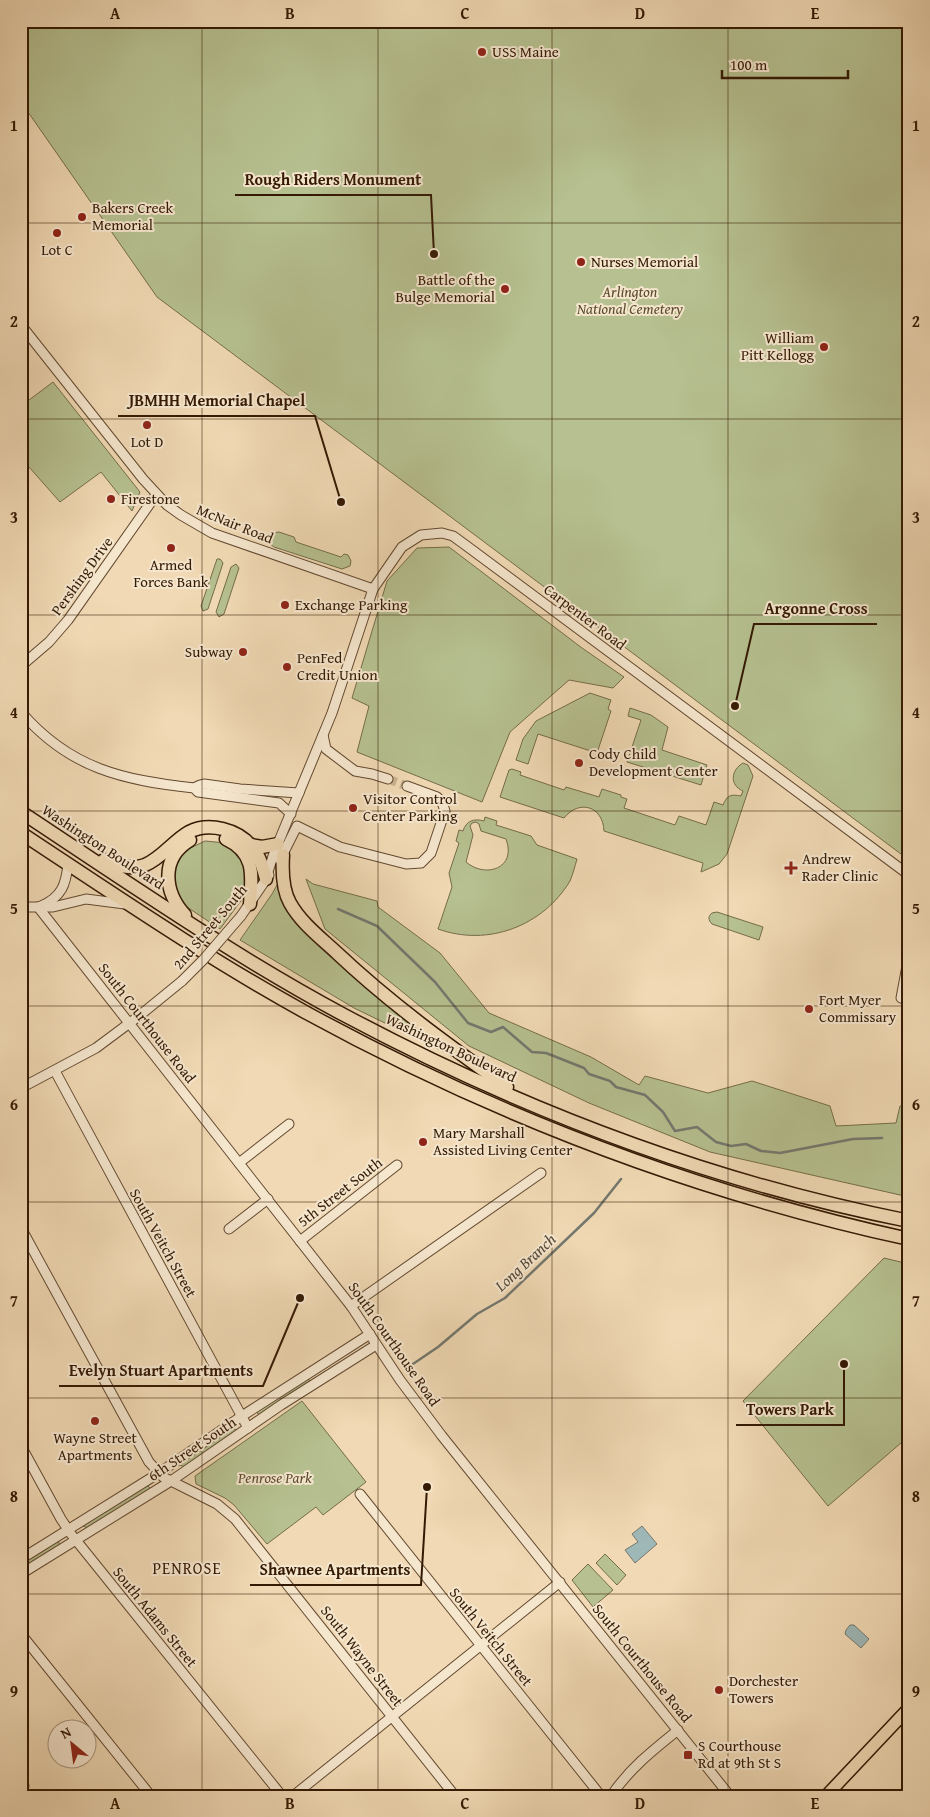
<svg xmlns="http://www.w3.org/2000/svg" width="930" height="1817" font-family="'Gentium Book Plus',serif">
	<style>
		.green { fill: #b6c090; stroke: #756c4a; fill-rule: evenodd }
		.water { fill: #9eb8b7; stroke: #74786f }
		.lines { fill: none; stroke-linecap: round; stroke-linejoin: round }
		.stream { stroke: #74786f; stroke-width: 2.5 }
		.minor-tunnel { stroke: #cab391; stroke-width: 9; stroke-dasharray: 9 4.5; stroke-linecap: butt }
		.minor-casing { stroke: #63492f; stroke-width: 11 }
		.major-casing { stroke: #341903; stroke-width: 14 }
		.highway-casing { stroke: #341903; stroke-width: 15 }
		.minor { stroke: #f5e6ce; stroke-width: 9 }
		.major { stroke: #f0d9b4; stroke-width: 11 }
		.highway { stroke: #f0d9b4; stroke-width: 12 }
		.minor-bridge-casing { stroke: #63492f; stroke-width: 11; stroke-linecap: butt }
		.minor-bridge { stroke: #f5e6ce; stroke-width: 9 }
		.grid { fill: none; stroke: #341903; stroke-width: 1; stroke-opacity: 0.55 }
		.poi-dot { fill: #8f2418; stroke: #f5e6ce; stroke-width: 2 }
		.labels { text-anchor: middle; stroke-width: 4; stroke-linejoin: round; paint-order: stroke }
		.poi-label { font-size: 15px; fill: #341903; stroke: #f5e6ce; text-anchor: start }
		.park-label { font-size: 15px; font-style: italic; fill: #5b4b2d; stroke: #f5e6ce }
		.street-label { font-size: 15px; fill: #341903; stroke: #f5e6ce }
		.water-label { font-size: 16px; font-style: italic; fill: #544939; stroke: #f5e6ce }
		.neighbourhood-label { font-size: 16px; letter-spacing: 1px; fill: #341903; stroke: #f5e6ce }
		.leader { fill: none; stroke: #341903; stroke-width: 2 }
		.callout-dot { fill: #341903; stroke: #f5e6ce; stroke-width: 2 }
		.callout-label { font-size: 16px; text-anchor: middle; font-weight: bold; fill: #341903; stroke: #f5e6ce; stroke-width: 4; stroke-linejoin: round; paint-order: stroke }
		.neatline { fill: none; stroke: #341903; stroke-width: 2 }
		.grid-label { font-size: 16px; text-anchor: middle; font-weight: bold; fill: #341903 }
	</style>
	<rect width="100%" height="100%" fill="#f0d9b4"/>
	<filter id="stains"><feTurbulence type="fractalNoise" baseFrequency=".004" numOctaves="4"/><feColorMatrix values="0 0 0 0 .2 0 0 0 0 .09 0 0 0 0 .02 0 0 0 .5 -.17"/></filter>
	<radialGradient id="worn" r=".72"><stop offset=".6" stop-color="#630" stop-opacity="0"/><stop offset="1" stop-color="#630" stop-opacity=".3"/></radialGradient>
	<g class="green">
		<path d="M 21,21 L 909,21 L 909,860 L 157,297 L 21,102 Z"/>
		<path d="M 53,382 L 140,492 L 132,511 L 101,472 L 60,502 L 21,458 L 21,406 Z"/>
		<path d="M 279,532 L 294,537 L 296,542 L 341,557 L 344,554 L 348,555 L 351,561 L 350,566 L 342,569 L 274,547 L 269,543 L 269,536 L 273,533 Z"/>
		<path d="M 449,547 L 582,648 L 624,677 L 613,688 L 569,680 L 510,732 L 482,802 L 357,752 L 369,706 L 352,698 L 387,581 L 417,548 Z"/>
		<path d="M 217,559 L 220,559 L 223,563 L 208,609 L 203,611 L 201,606 Z"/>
		<path d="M 236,564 L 239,568 L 224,614 L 219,617 L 216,612 L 231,567 Z"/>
		<path d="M 590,693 L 611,700 L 608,709 L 611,711 L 597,753 L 538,734 L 528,764 L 516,760 L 523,739 L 536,721 Z"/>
		<path d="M 630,708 L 651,715 L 668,727 L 662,750 L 707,765 L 701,785 L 627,762 L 641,720 L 628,716 Z"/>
		<path d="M 743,763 L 748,765 L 753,776 L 727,854 L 719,864 L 701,872 L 703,863 L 604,831 C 603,806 579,799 564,818 L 500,797 L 509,770 L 512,769 L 521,772 L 520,775 L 564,790 L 566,787 L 599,797 L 602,789 L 621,795 L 621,797 L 627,799 L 624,808 L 675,825 L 679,816 L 706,825 L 714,802 L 723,805 C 727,795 731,794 741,796 L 743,791 C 729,785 731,770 743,763 Z"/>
		<path d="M 485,817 L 497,821 L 496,825 L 531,836 L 537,845 L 577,859 C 575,866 573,874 570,881 C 543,926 488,947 438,929 L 452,887 L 449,873 L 459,843 L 456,841 L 459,830 L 463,831 C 466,821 474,818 484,821 ZM 476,822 L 479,824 L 481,831 L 506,839 C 517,868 486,879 466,862 L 473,835 L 470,826 L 472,823 Z"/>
		<path d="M 205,841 L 226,843 L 239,852 L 249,870 L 246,894 L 220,929 L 184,905 L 175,888 L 175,869 L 184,851 Z"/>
		<path d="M 281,878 L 283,898 L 457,1058 L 354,1008 L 240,940 L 272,894 Z"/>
		<path d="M 306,879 L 313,884 L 377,901 L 378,907 L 440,953 L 489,1013 L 591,1057 L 639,1085 L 645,1076 L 708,1093 L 752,1081 L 830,1106 L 836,1126 L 896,1123 L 900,1106 L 909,1108 L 909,1197 L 710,1152 L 589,1103 L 469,1046 L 325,929 Z"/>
		<path d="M 717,912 L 763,927 L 759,940 L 712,924 C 708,920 708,916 712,913 Z"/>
		<path d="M 884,1258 L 909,1264 L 909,1436 L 828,1506 L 743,1401 Z"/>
		<path d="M 308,1378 L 310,1381 L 308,1384 L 261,1415 L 258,1414 L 257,1412 L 258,1410 Z"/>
		<path d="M 302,1401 L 366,1482 L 323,1515 L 316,1507 L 267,1544 L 234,1505 L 225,1498 L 196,1484 L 195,1476 Z"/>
		<path d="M 232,1428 L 236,1430 L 235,1432 L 185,1467 L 180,1465 L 181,1462 Z"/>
		<path d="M 145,1486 L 148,1486 L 150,1488 L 149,1491 L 88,1528 L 83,1526 L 85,1523 Z"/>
		<path d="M 56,1541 L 59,1542 L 59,1546 L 21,1570 L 21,1563 Z"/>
		<path d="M 605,1554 L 626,1575 L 617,1585 L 596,1563 Z"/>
		<path d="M 588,1564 L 613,1590 L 593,1607 L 572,1580 Z"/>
	</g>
	<g class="water">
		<path d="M 642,1526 L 657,1544 L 635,1563 L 625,1550 L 638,1542 L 632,1534 Z"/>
		<path d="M 850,1625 L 854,1625 L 869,1639 L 861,1648 L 845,1634 L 846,1630 Z"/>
	</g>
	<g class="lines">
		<g class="stream">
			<path d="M 338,909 L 377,926 L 435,982 L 468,1023 L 491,1032 L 503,1027 L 532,1052 L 546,1053 L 584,1068 L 589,1074 L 610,1081 L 616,1087 L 645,1095 L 663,1112 L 675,1131 L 697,1127 L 716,1142 L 731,1146 L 746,1144 L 761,1151 L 780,1153 L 853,1139 L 882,1138"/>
			<path d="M 410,1366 L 438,1347 L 477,1314 L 505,1298 L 594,1213 L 621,1179"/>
		</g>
		<path class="minor-tunnel" d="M 388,779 L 407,786"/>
		<defs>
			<g id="minor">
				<path d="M 21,325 L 143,479 L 167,505 L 181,515 L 212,533 L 373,589"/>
				<path d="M 21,666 L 49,642 L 68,620 L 156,495"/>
				<path d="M 21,712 C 70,769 123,780 194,788 L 198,792 L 279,803 L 291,814"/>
				<path d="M 323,735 L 326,749 L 355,771 L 372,774 L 388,779"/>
				<path d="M 194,788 L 200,785 L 204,784 L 240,789 L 299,793"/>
				<path d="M 280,860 L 297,826 L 340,847 L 406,864 L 421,863 L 431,853 L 445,811 L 442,802 L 437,797 L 407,786"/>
				<path d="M 266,878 L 274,853 L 332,713 L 373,589 L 402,547 L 421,535 L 442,533 L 453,536 L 464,544 L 909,875"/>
				<path d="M 41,906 C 62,897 66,884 68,864"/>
				<path d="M 21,907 L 53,907 L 86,899 L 125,904"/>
				<path d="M 38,907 L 351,1306 L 400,1380 L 442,1436 L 730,1796"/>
				<path d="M 241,916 L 269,875"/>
				<path d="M 901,998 L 909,955"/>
				<path d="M 55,1071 L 248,1428"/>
				<path d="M 21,1088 L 96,1048 L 139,1016 L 182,981"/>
				<path d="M 239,1163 L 289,1124"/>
				<path d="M 21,1228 L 149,1462 L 163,1477 L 217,1504 L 235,1519 L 455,1796"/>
				<path d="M 229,1229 L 268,1199"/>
				<path d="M 300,1241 L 397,1165"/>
				<path d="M 351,1306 L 541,1173"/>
				<path d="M 21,1446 L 61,1519 L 71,1534 L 282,1796"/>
				<path d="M 360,1494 L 601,1796"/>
				<path d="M 21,1559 L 159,1473 L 242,1416 L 370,1334"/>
				<path d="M 21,1574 L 171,1481 L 281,1405 L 376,1345"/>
				<path d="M 21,1634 L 151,1796"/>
				<path d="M 21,1783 L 24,1786"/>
				<path d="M 293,1796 L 560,1582"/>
				<path d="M 611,1796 C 629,1769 653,1750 678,1730"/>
			</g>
			<path id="major" d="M 826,1796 L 909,1708"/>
			<g id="highway">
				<path d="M 21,812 C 127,882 232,955 344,1015 C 520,1109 712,1182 909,1221"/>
				<path d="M 21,833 C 115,895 207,958 305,1012 C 495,1116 698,1193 909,1239"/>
				<path d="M 226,839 C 256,853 252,876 250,904"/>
				<path d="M 251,845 L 262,847 L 278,844"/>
				<path d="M 283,855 C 282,871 282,889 290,903 C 301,923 321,938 337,953 C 390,1003 448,1045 507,1087"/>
				<path d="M 104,860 C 118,866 130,870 145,865 C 162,858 173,841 189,832 C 209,822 238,829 252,847 C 260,856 263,868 266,879"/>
				<path d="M 185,915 C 164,892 160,858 190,840"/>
			</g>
		</defs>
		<use href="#minor" class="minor-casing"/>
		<use href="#major" class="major-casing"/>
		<use href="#highway" class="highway-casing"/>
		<use href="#minor" class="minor"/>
		<use href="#major" class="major"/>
		<use href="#highway" class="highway"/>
		<defs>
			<path id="minor-bridge" d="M 182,981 L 203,960 L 241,916"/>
		</defs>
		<use href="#minor-bridge" class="minor-bridge-casing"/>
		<use href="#minor-bridge" class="minor-bridge"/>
	</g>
	<path class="grid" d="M 202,21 L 202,1796M 378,21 L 378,1796M 552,21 L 552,1796M 728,21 L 728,1796M 21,223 L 909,223M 21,419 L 909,419M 21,615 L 909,615M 21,811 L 909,811M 21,1006 L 909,1006M 21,1202 L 909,1202M 21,1398 L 909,1398M 21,1594 L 909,1594"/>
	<g class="poi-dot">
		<circle cx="482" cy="52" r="5"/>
		<circle cx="82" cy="217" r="5"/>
		<circle cx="57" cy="233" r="5"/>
		<circle cx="581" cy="262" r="5"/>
		<circle cx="505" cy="289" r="5"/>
		<circle cx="824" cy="347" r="5"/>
		<circle cx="147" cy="425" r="5"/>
		<circle cx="111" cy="499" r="5"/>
		<circle cx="171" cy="548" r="5"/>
		<circle cx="285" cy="605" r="5"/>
		<circle cx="243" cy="652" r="5"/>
		<circle cx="287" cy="667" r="5"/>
		<circle cx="579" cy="763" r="5"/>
		<circle cx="353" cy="808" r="5"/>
		<path d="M788.5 860.5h5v5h5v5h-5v5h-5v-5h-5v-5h5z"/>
		<circle cx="809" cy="1009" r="5"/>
		<circle cx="423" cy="1142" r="5"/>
		<circle cx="95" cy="1421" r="5"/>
		<circle cx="719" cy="1690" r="5"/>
		<rect x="683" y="1750" width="10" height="10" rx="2.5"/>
	</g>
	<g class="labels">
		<g class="poi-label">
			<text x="492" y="57">USS Maine</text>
			<text x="92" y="213">Bakers Creek<tspan x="92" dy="17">Memorial</tspan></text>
			<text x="57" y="255" text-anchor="middle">Lot C</text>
			<text x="591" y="267">Nurses Memorial</text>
			<text x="495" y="285" text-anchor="end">Battle of the<tspan x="495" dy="17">Bulge Memorial</tspan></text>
			<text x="814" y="343" text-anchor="end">William<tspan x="814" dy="17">Pitt Kellogg</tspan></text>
			<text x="147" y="447" text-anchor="middle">Lot D</text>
			<text x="121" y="504">Firestone</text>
			<text x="171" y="570" text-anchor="middle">Armed<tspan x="171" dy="17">Forces Bank</tspan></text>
			<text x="295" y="610">Exchange Parking</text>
			<text x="233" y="657" text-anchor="end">Subway</text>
			<text x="297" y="663">PenFed<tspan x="297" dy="17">Credit Union</tspan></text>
			<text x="589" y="759">Cody Child<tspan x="589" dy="17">Development Center</tspan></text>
			<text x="363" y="804">Visitor Control<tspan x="363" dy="17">Center Parking</tspan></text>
			<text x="802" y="864">Andrew<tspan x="802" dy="17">Rader Clinic</tspan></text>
			<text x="819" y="1005">Fort Myer<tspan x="819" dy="17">Commissary</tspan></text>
			<text x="433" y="1138">Mary Marshall<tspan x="433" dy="17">Assisted Living Center</tspan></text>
			<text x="95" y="1443" text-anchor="middle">Wayne Street<tspan x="95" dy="17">Apartments</tspan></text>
			<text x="729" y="1686">Dorchester<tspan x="729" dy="17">Towers</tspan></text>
			<text x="698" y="1751">S Courthouse<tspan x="698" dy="17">Rd at 9th St S</tspan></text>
		</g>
		<g class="park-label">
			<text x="630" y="297">Arlington<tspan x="630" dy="17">National Cemetery</tspan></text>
			<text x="275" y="1483">Penrose Park</text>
		</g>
		<g class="street-label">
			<text transform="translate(235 524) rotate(22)" y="5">McNair Road</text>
			<text transform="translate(82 576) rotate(-54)" y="5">Pershing Drive</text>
			<text transform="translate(585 617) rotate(37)" y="5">Carpenter Road</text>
			<text transform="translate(103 847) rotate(33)" y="5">Washington Boulevard</text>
			<text transform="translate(210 927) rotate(-50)" y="5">2nd Street South</text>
			<text transform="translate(147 1023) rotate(52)" y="5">South Courthouse Road</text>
			<text transform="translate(451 1048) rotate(25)" y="5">Washington Boulevard</text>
			<text transform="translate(340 1192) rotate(-38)" y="5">5th Street South</text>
			<text transform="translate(163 1243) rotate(61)" y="5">South Veitch Street</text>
			<text transform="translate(394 1344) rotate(55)" y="5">South Courthouse Road</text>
			<text transform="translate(192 1449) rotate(-34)" y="5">6th Street South</text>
			<text transform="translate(155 1617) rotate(51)" y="5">South Adams Street</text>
			<text transform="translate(491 1637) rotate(51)" y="5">South Veitch Street</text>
			<text transform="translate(362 1656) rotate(52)" y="5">South Wayne Street</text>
			<text transform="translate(642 1663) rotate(51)" y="5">South Courthouse Road</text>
		</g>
		<g class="water-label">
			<text transform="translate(525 1262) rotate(-43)" y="6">Long Branch</text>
		</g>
		<g class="neighbourhood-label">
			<text x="187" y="1574">PENROSE</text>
		</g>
	</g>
	<path class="leader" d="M434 254L431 195H235M341 502L315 416H118M735 706L754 624H877M300 1298L263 1386H59M844 1364L844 1425H736M427 1487L421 1585H250"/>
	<g class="callout-dot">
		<circle cx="434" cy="254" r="5"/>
		<circle cx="341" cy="502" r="5"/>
		<circle cx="735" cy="706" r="5"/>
		<circle cx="300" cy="1298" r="5"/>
		<circle cx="844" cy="1364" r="5"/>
		<circle cx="427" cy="1487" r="5"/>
	</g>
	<g class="callout-label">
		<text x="333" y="185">Rough Riders Monument</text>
		<text x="217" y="406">JBMHH Memorial Chapel</text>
		<text x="816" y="614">Argonne Cross</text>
		<text x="161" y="1376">Evelyn Stuart Apartments</text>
		<text x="790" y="1415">Towers Park</text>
		<text x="335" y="1575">Shawnee Apartments</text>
	</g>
	<rect width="930" height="1817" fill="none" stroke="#f0d9b4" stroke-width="55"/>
	<g transform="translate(72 1744) rotate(331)"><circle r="24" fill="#f5e6ce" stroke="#a8947d"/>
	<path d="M0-4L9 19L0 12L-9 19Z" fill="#8f2418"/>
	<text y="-8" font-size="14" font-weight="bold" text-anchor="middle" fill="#341903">N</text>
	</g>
	<path d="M722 70v8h126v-8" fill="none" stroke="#341903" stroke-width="2.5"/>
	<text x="730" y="70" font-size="15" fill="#341903" stroke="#f5e6ce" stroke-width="4" paint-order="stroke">100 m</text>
	<rect x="28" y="28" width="874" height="1762" class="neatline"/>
	<g class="grid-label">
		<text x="115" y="19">A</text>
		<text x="290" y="19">B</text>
		<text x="465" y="19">C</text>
		<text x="640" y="19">D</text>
		<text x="815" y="19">E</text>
		<text x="14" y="131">1</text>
		<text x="916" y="131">1</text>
		<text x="14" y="327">2</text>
		<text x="916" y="327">2</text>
		<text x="14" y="523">3</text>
		<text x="916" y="523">3</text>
		<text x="14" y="718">4</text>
		<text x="916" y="718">4</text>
		<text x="14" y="914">5</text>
		<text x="916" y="914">5</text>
		<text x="14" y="1110">6</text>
		<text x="916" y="1110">6</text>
		<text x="14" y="1306">7</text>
		<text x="916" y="1306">7</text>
		<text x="14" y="1502">8</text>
		<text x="916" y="1502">8</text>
		<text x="14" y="1697">9</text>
		<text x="916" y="1697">9</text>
		<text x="115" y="1809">A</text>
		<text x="290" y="1809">B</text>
		<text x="465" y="1809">C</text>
		<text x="640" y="1809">D</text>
		<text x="815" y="1809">E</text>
	</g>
	<rect width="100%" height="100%" filter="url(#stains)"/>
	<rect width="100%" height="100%" fill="url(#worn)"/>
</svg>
